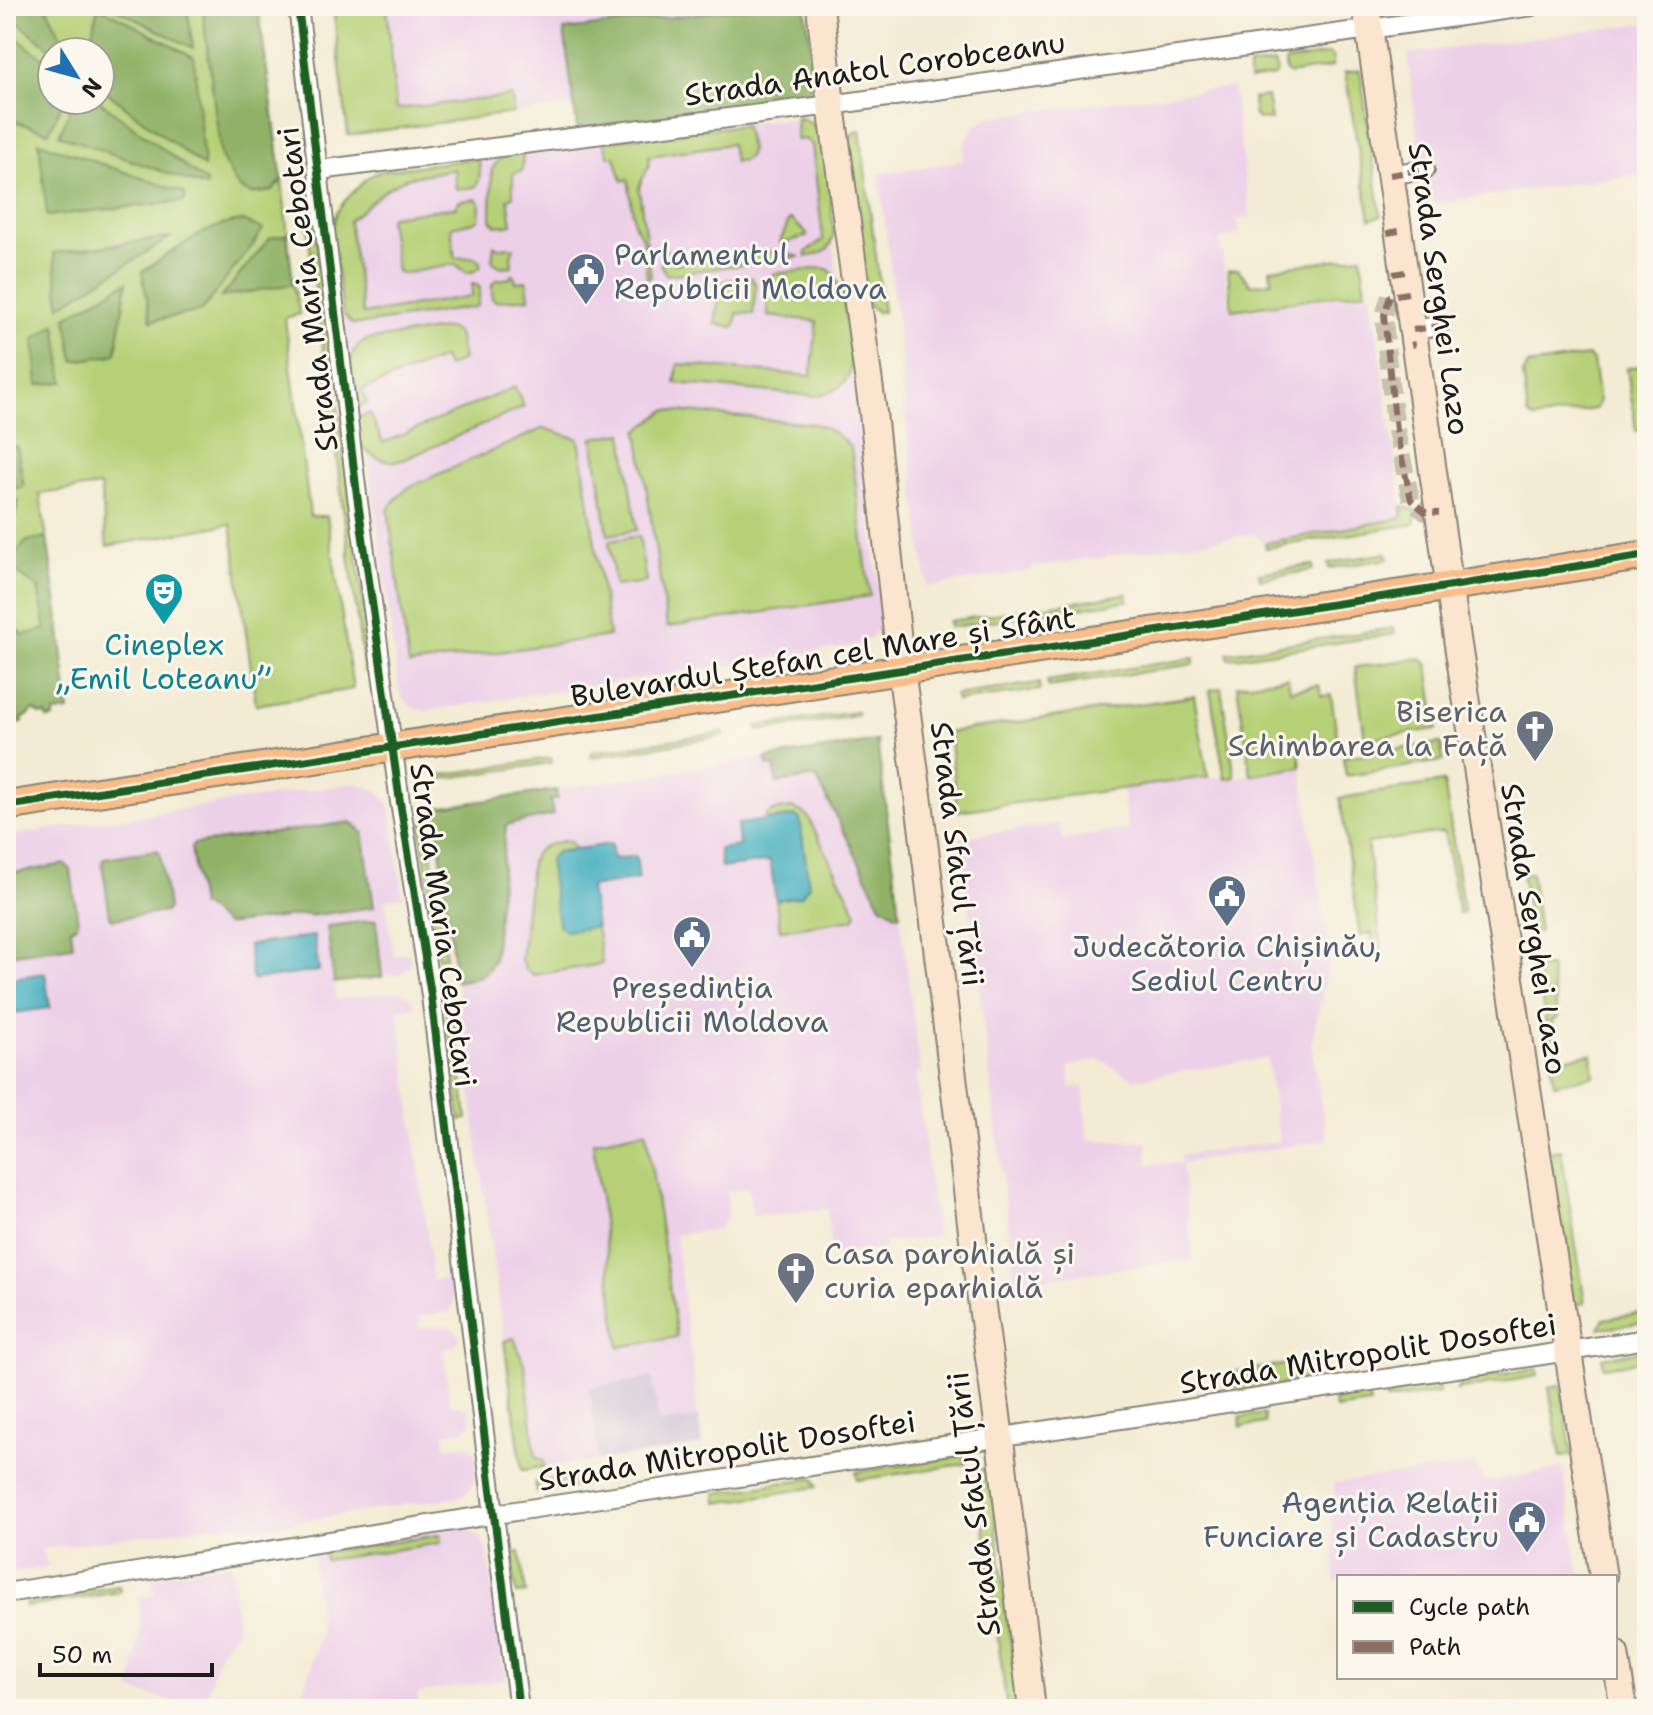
<svg xmlns="http://www.w3.org/2000/svg" width="1653" height="1715" font-family="'Shantell Sans',sans-serif">
	<style>
		.built { fill: #edd0e8; fill-rule: evenodd }
		.industrial { fill: #ccbed4 }
		.green { fill: #b5d076; stroke: #687649; stroke-width: 2; fill-rule: evenodd }
		.forest { fill: #90b267; stroke: #566742; stroke-width: 2 }
		.water { fill: #42aec0; stroke: #2f656e; stroke-width: 2 }
		.lines { fill: none; stroke-linecap: round; stroke-linejoin: round }
		.minor-tunnel { stroke: #c8c2ae; stroke-width: 18; stroke-dasharray: 18 9; stroke-linecap: butt }
		.minor-casing { stroke: #888478; stroke-width: 22 }
		.secondary-casing { stroke: #888478; stroke-width: 30 }
		.primary-casing { stroke: #888478; stroke-width: 32 }
		.minor { stroke: #fff; stroke-width: 18 }
		.secondary { stroke: #fce5cf; stroke-width: 26 }
		.primary { stroke: #f8bd88; stroke-width: 28 }
		.quiet { stroke: #8d6e63; stroke-width: 6; stroke-dasharray: 12 6; stroke-linecap: butt }
		.cycleway-casing { stroke: #fbf7ec; stroke-width: 13 }
		.cycleway { stroke: #1b5e20; stroke-width: 8 }
		.labels { text-anchor: middle; stroke-width: 6; stroke-linejoin: round; paint-order: stroke }
		.street-label { font-size: 30px; fill: #1c1c1c; stroke: #fbf7ec }
		.service-label { font-size: 30px; fill: #4e5e75; stroke: #fbf7ec }
		.culture-label { font-size: 30px; fill: #0d838f; stroke: #fbf7ec }
		.worship-label { font-size: 30px; fill: #5b616d; stroke: #fbf7ec; text-anchor: end }
	</style>
	<rect width="100%" height="100%" fill="#fbf7ec"/>
	<filter id="ink" filterUnits="userSpaceOnUse"><feTurbulence type="fractalNoise" baseFrequency=".0125" numOctaves="2"/><feDisplacementMap in="SourceGraphic" scale="16" xChannelSelector="R" yChannelSelector="G"/><feConvolveMatrix kernelMatrix="1 2 1 2 8 2 1 2 1" color-interpolation-filters="sRGB"/></filter>
	<filter id="wash" filterUnits="userSpaceOnUse"><feTurbulence type="fractalNoise" baseFrequency=".006" numOctaves="4" result="noise"/><feDisplacementMap in="SourceGraphic" scale="32" xChannelSelector="R" yChannelSelector="G"/><feGaussianBlur stdDeviation="1.8" result="paint"/><feColorMatrix in="noise" values="0 0 0 0 0 0 0 0 0 0 0 0 0 0 0 0 0 1.4 0 .05"/><feComposite in="paint" operator="in"/></filter>
	<g filter="url(#wash)">
		<rect width="100%" height="100%" fill="#f3ebd3"/>
		<g class="built">
			<path d="M 333,6 L 806,6 L 815,79 L 805,95 L 798,100 L 787,102 L 577,128 L 574,105 L 348,135 Z"/>
			<path d="M 1647,23 L 1647,173 L 1433,203 L 1423,163 L 1421,162 L 1407,54 Z"/>
			<path d="M 1233,87 L 1250,218 L 1238,219 L 1239,235 L 1220,239 L 1230,312 L 1371,293 L 1403,518 L 1265,543 L 1253,534 L 1105,556 L 1105,558 L 1096,559 L 1095,557 L 1031,568 L 1031,571 L 927,587 L 904,402 L 898,330 L 879,174 L 963,161 L 964,147 L 968,136 L 974,127 L 988,117 Z"/>
			<path d="M 803,118 L 817,131 L 824,151 L 838,285 L 844,309 L 862,451 L 862,467 L 881,604 L 882,614 L 880,625 L 876,632 L 870,638 L 857,645 L 425,711 L 412,707 L 402,698 L 399,691 L 368,452 L 358,441 L 342,309 L 336,214 L 344,202 L 365,180 L 374,174 L 382,171 L 741,123 Z"/>
			<path d="M 877,741 L 921,1074 L 916,1075 L 937,1236 L 884,1243 L 885,1248 L 832,1254 L 827,1209 L 753,1216 L 749,1188 L 726,1191 L 729,1214 L 719,1229 L 675,1235 L 699,1417 L 659,1424 L 590,1402 L 598,1461 L 522,1470 L 476,1136 L 435,808 Z"/>
			<path d="M 1301,767 L 1330,960 L 1311,1044 L 1327,1140 L 1182,1163 L 1192,1259 L 1015,1283 L 961,837 L 1059,824 L 1062,840 L 1128,829 L 1122,788 L 1208,777 L 1225,779 ZM 1267,1058 L 1279,1141 L 1181,1155 L 1181,1163 L 1147,1164 L 1147,1142 L 1088,1140 L 1083,1086 L 1071,1088 L 1068,1067 L 1099,1059 L 1133,1079 Z"/>
			<path d="M 356,783 L 376,790 L 388,803 L 391,814 L 403,897 L 385,900 L 394,956 L 409,953 L 410,961 L 409,966 L 401,974 L 334,983 L 336,999 L 400,991 L 410,997 L 415,1004 L 414,1007 L 398,1009 L 433,1280 L 452,1278 L 454,1302 L 450,1312 L 445,1313 L 418,1316 L 419,1328 L 447,1326 L 454,1329 L 460,1337 L 456,1345 L 443,1349 L 450,1405 L 459,1405 L 468,1409 L 470,1413 L 471,1424 L 468,1428 L 463,1430 L 444,1433 L 445,1447 L 465,1445 L 473,1450 L 476,1456 L 477,1478 L 468,1492 L 462,1496 L 243,1530 L 234,1523 L 40,1549 L 49,1567 L 20,1572 L 14,1570 L 6,1565 L 6,836 Z"/>
			<path d="M 1474,1465 L 1486,1482 L 1563,1468 L 1580,1577 L 1339,1577 L 1339,1581 L 1335,1581 L 1331,1511 L 1336,1511 L 1334,1483 Z"/>
			<path d="M 462,1527 L 469,1529 L 480,1537 L 487,1551 L 505,1680 L 417,1693 L 419,1709 L 275,1709 L 278,1702 L 299,1708 L 320,1634 L 312,1550 Z"/>
			<path d="M 231,1563 L 237,1631 L 220,1651 L 202,1709 L 130,1690 L 140,1630 L 140,1597 L 154,1595 L 152,1577 Z"/>
		</g>
		<path class="industrial" d="M 652,1377 L 659,1423 L 699,1417 L 702,1445 L 598,1461 L 589,1388 Z"/>
		<g class="green">
			<path d="M 6,6 L 258,6 L 282,180 L 293,284 L 300,314 L 285,318 L 310,516 L 327,516 L 353,689 L 256,705 L 231,524 L 107,546 L 100,486 L 40,494 L 58,613 L 69,711 L 54,713 L 54,718 L 47,719 L 46,714 L 41,715 L 34,710 L 26,717 L 22,718 L 23,723 L 15,724 L 14,719 L 6,720 ZM 52,52 L 100,52 L 100,100 L 52,100 Z"/>
			<path d="M 344,6 L 387,6 L 396,109 L 512,96 L 513,113 L 348,135 L 333,7 Z"/>
			<path d="M 1329,54 L 1333,57 L 1333,64 L 1331,67 L 1289,74 L 1286,72 L 1285,65 L 1286,61 Z"/>
			<path d="M 1274,63 L 1277,72 L 1274,76 L 1249,80 L 1249,67 Z"/>
			<path d="M 1360,70 L 1381,216 L 1370,219 L 1345,72 Z"/>
			<path d="M 1267,96 L 1271,120 L 1259,119 L 1255,116 L 1253,98 Z"/>
			<path d="M 797,118 C 806,118 812,122 817,131 C 829,150 831,210 834,235 C 831,252 821,254 806,257 L 806,252 L 823,240 L 812,145 L 805,139 L 796,140 Z"/>
			<path d="M 744,125 L 750,147 L 749,155 L 744,160 L 734,162 L 731,144 L 649,156 C 651,172 641,175 639,189 L 651,277 L 647,278 L 643,240 L 634,223 L 628,179 L 622,181 L 615,157 L 609,157 L 603,141 Z"/>
			<path d="M 860,130 L 883,312 L 877,312 L 868,305 L 848,141 L 850,135 Z"/>
			<path d="M 523,151 L 522,171 L 513,173 L 513,197 L 508,199 L 512,224 C 504,226 495,228 491,219 L 492,169 L 501,157 Z"/>
			<path d="M 477,158 C 481,166 481,181 475,187 L 456,189 L 454,169 L 406,178 L 386,189 L 349,221 L 363,314 L 472,296 L 472,284 L 477,285 L 480,288 L 478,305 L 475,307 L 363,324 L 352,324 L 343,314 L 331,232 L 336,214 L 344,202 L 365,180 L 374,174 L 382,171 Z"/>
			<path d="M 476,199 L 480,203 L 479,219 L 474,222 L 451,227 L 455,258 L 475,257 L 480,262 L 480,268 L 475,271 L 467,273 L 455,264 L 402,274 L 397,272 L 389,220 L 391,216 L 456,207 L 459,201 Z"/>
			<path d="M 791,219 L 807,234 L 807,236 L 781,244 L 780,242 L 789,220 Z"/>
			<path d="M 314,222 L 372,671 L 364,672 L 307,224 Z"/>
			<path d="M 494,245 L 498,248 L 514,247 L 511,257 L 512,266 C 503,267 498,268 492,260 Z"/>
			<path d="M 672,250 L 675,264 L 776,251 L 800,257 L 666,275 L 661,265 L 661,255 L 663,252 Z"/>
			<path d="M 1361,256 L 1366,291 L 1232,310 L 1228,270 L 1238,269 L 1251,285 L 1272,282 L 1270,269 Z"/>
			<path d="M 821,268 C 827,269 828,268 832,273 C 846,289 849,344 851,366 C 849,386 833,393 815,396 L 675,383 L 678,364 L 811,376 L 817,321 L 768,316 L 768,284 L 769,279 L 774,274 Z"/>
			<path d="M 511,275 L 514,275 L 516,282 L 527,281 L 529,298 L 495,301 L 492,298 L 492,284 L 497,280 L 511,278 Z"/>
			<path d="M 751,277 L 756,285 L 753,314 L 737,313 L 735,327 L 715,324 L 721,283 L 728,280 Z"/>
			<path d="M 449,328 L 458,334 L 463,360 L 447,367 L 443,358 L 362,390 L 367,403 L 354,409 C 352,385 340,352 367,340 Z"/>
			<path d="M 1587,356 L 1593,360 L 1599,403 L 1595,409 L 1534,419 L 1528,415 L 1523,374 L 1528,365 Z"/>
			<path d="M 1647,365 L 1647,430 L 1636,431 L 1627,368 Z"/>
			<path d="M 515,387 L 524,407 L 403,460 C 387,464 363,456 358,439 C 356,433 355,425 354,419 L 370,413 L 383,443 Z"/>
			<path d="M 666,410 L 815,424 C 830,428 841,437 851,448 L 870,596 L 667,627 L 638,431 Z"/>
			<path d="M 544,428 L 579,439 L 609,636 L 409,665 L 388,510 L 394,501 L 409,487 Z"/>
			<path d="M 623,433 L 637,530 L 608,535 L 593,438 Z"/>
			<path d="M 1402,506 L 1417,511 L 1414,524 L 1266,548 L 1265,543 L 1402,518 Z"/>
			<path d="M 639,536 L 646,582 L 615,586 L 609,541 Z"/>
			<path d="M 1387,553 L 1388,559 L 1329,568 L 1328,563 Z"/>
			<path d="M 1313,565 L 1313,570 L 1260,579 L 1259,573 Z"/>
			<path d="M 1127,594 L 1128,601 L 950,627 L 949,621 Z"/>
			<path d="M 1394,628 L 1395,634 L 1229,659 L 1227,653 Z"/>
			<path d="M 1194,658 L 1194,664 L 1048,687 L 1047,681 Z"/>
			<path d="M 1421,658 L 1428,665 L 1437,729 L 1365,739 L 1355,667 Z"/>
			<path d="M 1288,677 L 1290,690 L 1319,685 L 1321,696 L 1331,695 L 1338,743 L 1299,750 L 1301,767 L 1251,775 L 1237,685 Z"/>
			<path d="M 1039,683 L 1040,690 L 956,701 L 955,695 Z"/>
			<path d="M 1221,688 L 1235,777 L 1225,779 L 1210,690 Z"/>
			<path d="M 1194,696 L 1208,777 L 957,811 L 949,732 Z"/>
			<path d="M 857,712 L 857,716 L 758,731 L 757,726 Z"/>
			<path d="M 724,732 L 725,736 L 591,757 L 591,752 Z"/>
			<path d="M 1441,743 L 1443,761 L 1346,776 L 1343,757 Z"/>
			<path d="M 551,758 L 552,763 L 442,779 L 441,775 Z"/>
			<path d="M 1444,782 L 1464,913 L 1459,914 L 1444,832 L 1367,843 L 1383,958 L 1374,958 L 1372,933 L 1360,936 L 1340,798 Z"/>
			<path d="M 792,808 L 802,812 L 808,817 L 857,913 L 854,919 L 780,930 L 776,900 L 801,896 L 796,816 L 766,820 L 766,816 L 773,811 Z"/>
			<path d="M 427,823 L 446,957 L 438,958 L 420,824 Z"/>
			<path d="M 563,841 L 570,842 L 576,849 L 556,852 L 566,931 L 596,927 L 602,964 L 534,975 C 526,972 524,968 521,960 L 531,862 C 536,847 548,844 563,841 Z"/>
			<path d="M 1531,873 L 1539,932 L 1531,933 L 1522,875 Z"/>
			<path d="M 1550,967 L 1558,1018 L 1552,1020 L 1556,1050 L 1550,1052 L 1537,968 Z"/>
			<path d="M 454,1013 L 467,1119 L 460,1120 L 446,1015 Z"/>
			<path d="M 1592,1054 L 1594,1076 L 1554,1084 L 1551,1060 Z"/>
			<path d="M 646,1131 L 677,1337 L 619,1347 L 593,1142 Z"/>
			<path d="M 1561,1150 L 1585,1303 L 1573,1305 L 1549,1152 Z"/>
			<path d="M 1647,1312 L 1647,1322 L 1599,1329 L 1604,1319 Z"/>
			<path d="M 514,1338 L 525,1367 L 535,1453 L 538,1459 L 543,1460 L 544,1467 L 522,1470 L 504,1341 Z"/>
			<path d="M 1647,1350 L 1647,1360 L 1604,1367 L 1602,1358 Z"/>
			<path d="M 1308,1361 L 1308,1379 L 1237,1394 L 1234,1372 Z"/>
			<path d="M 1537,1369 L 1538,1376 L 1457,1390 L 1463,1380 Z"/>
			<path d="M 1438,1384 L 1439,1393 L 1386,1400 L 1386,1393 L 1388,1391 Z"/>
			<path d="M 1561,1385 L 1572,1455 L 1561,1457 L 1549,1387 Z"/>
			<path d="M 1368,1395 L 1370,1404 L 1335,1409 L 1334,1400 Z"/>
			<path d="M 1264,1414 L 1265,1423 L 1241,1427 L 1240,1417 Z"/>
			<path d="M 965,1456 L 966,1464 L 857,1480 L 856,1472 Z"/>
			<path d="M 989,1467 L 1019,1709 L 1007,1709 L 977,1470 Z"/>
			<path d="M 582,1476 L 584,1486 L 537,1492 L 535,1482 Z"/>
			<path d="M 812,1478 L 815,1481 L 817,1487 L 717,1503 L 716,1493 Z"/>
			<path d="M 440,1535 L 441,1543 L 325,1560 L 324,1552 Z"/>
			<path d="M 520,1552 L 526,1593 L 517,1594 L 510,1554 Z"/>
			<path d="M 119,1586 L 120,1592 L 26,1607 L 26,1601 Z"/>
		</g>
		<g class="forest">
			<path d="M 6,6 L 46,6 L 69,52 L 55,52 L 6,13 Z"/>
			<path d="M 98,6 L 194,57 L 204,167 L 100,87 L 100,52 L 89,52 Z"/>
			<path d="M 110,6 L 187,6 L 193,48 Z"/>
			<path d="M 202,6 L 258,6 L 282,180 L 272,191 L 251,194 L 241,189 L 235,182 L 221,157 Z"/>
			<path d="M 759,6 L 805,6 L 806,10 L 815,79 C 810,93 801,99 787,102 L 577,128 L 564,30 Z"/>
			<path d="M 6,30 L 52,65 L 52,100 L 64,100 L 49,132 L 6,119 Z"/>
			<path d="M 75,100 L 98,100 L 206,182 L 206,187 L 59,135 Z"/>
			<path d="M 39,142 L 185,193 L 185,201 L 47,216 Z"/>
			<path d="M 243,221 L 263,229 L 255,242 L 201,311 L 151,321 L 142,272 C 172,253 206,223 243,221 Z"/>
			<path d="M 287,234 L 293,284 L 221,297 L 270,238 Z"/>
			<path d="M 171,237 L 60,306 L 54,253 Z"/>
			<path d="M 127,282 L 116,353 L 113,355 L 74,361 L 66,317 Z"/>
			<path d="M 56,324 L 64,382 L 38,385 L 34,339 Z"/>
			<path d="M 17,446 L 24,487 L 6,490 L 6,447 Z"/>
			<path d="M 19,500 L 6,549 L 6,503 Z"/>
			<path d="M 47,538 L 58,613 L 69,711 L 54,713 L 54,718 L 47,719 L 46,714 L 41,715 L 34,710 L 26,717 L 22,718 L 23,723 L 15,724 L 14,719 L 6,720 L 6,633 L 21,631 L 22,635 L 46,629 L 38,588 L 6,564 L 6,562 L 27,541 Z"/>
			<path d="M 877,741 L 900,914 L 897,915 L 881,905 L 816,777 L 777,783 L 774,766 L 767,766 L 766,758 Z"/>
			<path d="M 556,790 L 557,799 L 550,800 L 553,815 L 506,825 L 494,959 C 485,979 475,978 456,982 L 435,808 Z"/>
			<path d="M 351,822 L 352,824 L 355,824 L 355,826 L 359,828 L 361,832 L 363,832 L 374,907 L 309,916 L 307,914 L 226,925 L 204,907 L 200,907 L 191,848 L 194,844 Z"/>
			<path d="M 157,850 L 160,854 L 168,908 L 165,912 L 113,919 L 110,917 L 102,862 L 104,858 Z"/>
			<path d="M 65,864 L 71,870 L 78,922 L 75,926 L 71,928 L 73,946 L 6,955 L 6,874 Z"/>
			<path d="M 376,920 L 382,977 L 334,983 L 327,926 Z"/>
		</g>
		<g class="water">
			<path d="M 796,816 L 800,819 L 809,885 L 801,896 L 776,900 L 770,861 L 721,868 L 719,849 L 739,846 L 737,824 Z"/>
			<path d="M 611,844 L 613,859 L 636,856 L 639,879 L 590,887 L 596,927 L 566,931 L 558,925 L 549,860 L 556,852 Z"/>
			<path d="M 314,936 L 319,971 L 252,980 L 248,945 Z"/>
			<path d="M 45,973 L 50,1008 L 6,1014 L 6,979 Z"/>
		</g>
	</g>
	<g filter="url(#ink)">
		<g class="lines">
			<path class="minor-tunnel" d="M 1390,296 L 1384,315 L 1387,357 L 1396,430 L 1411,500 L 1425,512 L 1439,513"/>
			<defs>
				<g id="minor">
					<path d="M 298,6 L 357,495 L 400,802 L 431,995 L 494,1515 L 519,1709"/>
					<path d="M 319,170 L 831,105 L 1532,6"/>
					<path d="M 1390,175 L 1425,169"/>
					<path d="M 1413,330 L 1439,326"/>
					<path d="M 6,1593 L 522,1510 L 1647,1339"/>
				</g>
				<g id="secondary">
					<path d="M 820,6 L 831,105 L 873,413 L 901,669 L 922,825 L 975,1255 L 997,1415 L 1032,1709"/>
					<path d="M 1366,6 L 1458,645 L 1603,1577"/>
					<path d="M 1615,1654 L 1624,1709"/>
				</g>
				<path id="primary" d="M 6,806 L 1401,594 L 1647,555"/>
			</defs>
			<use href="#minor" class="minor-casing"/>
			<use href="#secondary" class="secondary-casing"/>
			<use href="#primary" class="primary-casing"/>
			<use href="#minor" class="minor"/>
			<use href="#secondary" class="secondary"/>
			<use href="#primary" class="primary"/>
			<g class="quiet">
				<path d="M 1390,175 L 1425,169"/>
				<path d="M 1387,233 L 1399,231"/>
				<path d="M 1393,274 L 1405,272"/>
				<path d="M 1408,293 L 1390,296 L 1384,315 L 1396,430 L 1411,500 L 1425,512 L 1439,513"/>
				<path d="M 1413,330 L 1439,326"/>
				<path d="M 1411,345 L 1415,344"/>
			</g>
			<defs>
				<g id="cycleway">
					<path d="M 298,6 L 357,495 L 400,802 L 431,995 L 494,1515 L 519,1709"/>
					<path d="M 6,806 L 1401,594 L 1647,555"/>
				</g>
			</defs>
			<use href="#cycleway" class="cycleway-casing"/>
			<use href="#cycleway" class="cycleway"/>
		</g>
	</g>
	<defs>
		<symbol id="civic-pin" viewBox="-11 -11 22 30"><path d="M0 17L-7.5 6A9.5 9.5 0 1 1 7.5 6Z" fill="#5c6f8a" stroke="#fbf7ec"/><path d="M-.6-6.5H3V-4.5H.6V-3L4-1V1h2V6H-6V1h2V-1L-.6-3ZM-1.2 2.5V6h2.4V2.5Z" fill="#fff"/></symbol>
		<symbol id="theatre-pin" viewBox="-11 -11 22 30"><path d="M0 17L-7.5 6A9.5 9.5 0 1 1 7.5 6Z" fill="#0f9aa8" stroke="#fbf7ec"/><path d="M-5-5.5Q0-4 5-5.5V0Q5 5 0 6Q-5 5-5 0ZM-3.3-2.5H-1v1.5H-3.3ZM1-2.5H3.3v1.5H1ZM-2.8 1Q0 5.5 2.8 1Z" fill="#fff"/></symbol>
		<symbol id="church-pin" viewBox="-11 -11 22 30"><path d="M0 17L-7.5 6A9.5 9.5 0 1 1 7.5 6Z" fill="#6b7280" stroke="#fbf7ec"/><path d="M-1.2-6h2.4v3.5h3.3v2.4h-3.3V6h-2.4V-.1h-3.3v-2.4h3.3Z" fill="#fff"/></symbol>
	</defs>
	<g fill-rule="evenodd">
		<use href="#civic-pin" x="564" y="250" width="44" height="60"/>
		<use href="#theatre-pin" x="142" y="570" width="44" height="60"/>
		<use href="#church-pin" x="1513" y="707" width="44" height="60"/>
		<use href="#civic-pin" x="1205" y="872" width="44" height="60"/>
		<use href="#civic-pin" x="670" y="913" width="44" height="60"/>
		<use href="#church-pin" x="774" y="1249" width="44" height="60"/>
		<use href="#civic-pin" x="1505" y="1498" width="44" height="60"/>
	</g>
	<g class="labels">
		<g class="street-label">
			<text transform="translate(875 69) rotate(-8)" y="10">Strada Anatol Corobceanu</text>
			<text transform="translate(308 289) rotate(-97)" y="10">Strada Maria Cebotari</text>
			<text transform="translate(1439 289) rotate(82)" y="10">Strada Serghei Lazo</text>
			<text transform="translate(823 657) rotate(-9)" y="10">Bulevardul Ștefan cel Mare și Sfânt</text>
			<text transform="translate(957 854) rotate(83)" y="10">Strada Sfatul Țării</text>
			<text transform="translate(443 925) rotate(82)" y="10">Strada Maria Cebotari</text>
			<text transform="translate(1534 929) rotate(81)" y="10">Strada Serghei Lazo</text>
			<text transform="translate(1368 1354) rotate(-9)" y="10">Strada Mitropolit Dosoftei</text>
			<text transform="translate(727 1451) rotate(-9)" y="10">Strada Mitropolit Dosoftei</text>
			<text transform="translate(974 1504) rotate(-97)" y="10">Strada Sfatul Țării</text>
		</g>
		<g class="service-label">
			<text x="614" y="265" text-anchor="start">Parlamentul<tspan x="614" dy="34">Republicii Moldova</tspan></text>
			<text x="1227" y="957">Judecătoria Chișinău,<tspan x="1227" dy="34">Sediul Centru</tspan></text>
			<text x="692" y="998">Președinția<tspan x="692" dy="34">Republicii Moldova</tspan></text>
			<text x="1499" y="1513" text-anchor="end">Agenția Relații<tspan x="1499" dy="34">Funciare și Cadastru</tspan></text>
		</g>
		<g class="culture-label">
			<text x="164" y="655">Cineplex<tspan x="164" dy="34">„Emil Loteanu”</tspan></text>
		</g>
		<g class="worship-label">
			<text x="1507" y="722">Biserica<tspan x="1507" dy="34">Schimbarea la Față</tspan></text>
			<text x="824" y="1264" text-anchor="start">Casa parohială și<tspan x="824" dy="34">curia eparhială</tspan></text>
		</g>
	</g>
	<rect width="1653" height="1715" fill="none" stroke="#fbf7ec" stroke-width="32"/>
	<rect x="1337" y="1575" width="280" height="104" fill="#fbf7ec" stroke="#a29f99" stroke-width="2"/>
	<rect x="1353" y="1601" width="40" height="12" fill="#1b5e20" stroke="#a29f99" stroke-width="2"/>
	<text x="1409" y="1615" font-size="24" fill="#1c1c1c">Cycle path</text>
	<rect x="1353" y="1641" width="40" height="12" fill="#8d6e63" stroke="#a29f99" stroke-width="2"/>
	<text x="1409" y="1655" font-size="24" fill="#1c1c1c">Path</text>
	<g transform="translate(76 76) rotate(127)"><circle r="38" fill="#fbf7ec" stroke="#a29f99" stroke-width="2"/>
	<path d="M0-6L14 30L0 20L-14 30Z" fill="#1f6fb2"/>
	<text y="-12" font-size="22" font-weight="bold" text-anchor="middle" fill="#1c1c1c">N</text>
	</g>
	<path d="M40 1663v12h172v-12" fill="none" stroke="#1c1c1c" stroke-width="4"/>
	<text x="52" y="1663" font-size="24" fill="#1c1c1c" stroke="#fbf7ec" stroke-width="6" paint-order="stroke">50 m</text>
</svg>
